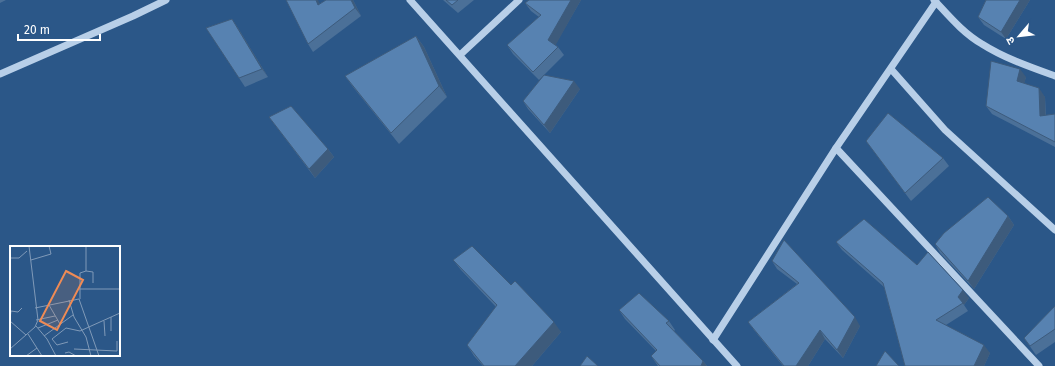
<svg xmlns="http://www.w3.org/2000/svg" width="1055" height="366" font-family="'Fira Sans','Noto Sans Devanagari',sans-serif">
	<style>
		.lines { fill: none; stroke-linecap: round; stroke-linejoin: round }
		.minor { stroke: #b8cfe8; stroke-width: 7 }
		.wall { fill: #4b7098 }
		.shaded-wall { fill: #3d5b7c }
		.building { fill: #5782b1; stroke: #3d5b7c }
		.inset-road { fill: none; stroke: #809ab8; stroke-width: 1 }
		.view { fill: #ef8b55; fill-opacity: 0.15; stroke: #ef8b55; stroke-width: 2 }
		.inset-edge { fill: none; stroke: #fff; stroke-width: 2 }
	</style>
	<rect width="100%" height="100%" fill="#2b5788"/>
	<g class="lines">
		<g class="minor">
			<path d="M 410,0 L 737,366"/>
			<path d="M 934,0 C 949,16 963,33 982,44 C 1004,58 1030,67 1055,76"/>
			<path d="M 460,55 L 519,0"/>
			<path d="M 891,69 L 945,130 L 1055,230"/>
			<path d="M 0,74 L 133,16 L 166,0"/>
			<path d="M 836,148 L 1039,366"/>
			<path d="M 713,340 L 836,148 L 936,2"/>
		</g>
	</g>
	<g class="wall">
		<path d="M 0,0 L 6,0 L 0,3 Z"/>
		<path d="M 326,0 L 353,0 L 361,16 L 313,52 L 308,44 L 319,4 Z"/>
		<path d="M 443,0 L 474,0 L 458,13 Z"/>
		<path d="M 581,0 L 555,45 L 558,47 L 564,55 L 539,80 L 513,54 L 507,45 L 539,17 L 531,11 L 525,3 Z"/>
		<path d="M 986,0 L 1030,0 L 1006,39 L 984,25 L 978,17 Z"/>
		<path d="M 232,19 L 238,28 L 268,77 L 245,87 L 206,28 Z"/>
		<path d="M 416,36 L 424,47 L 447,97 L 399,144 L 353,87 L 345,76 Z"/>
		<path d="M 1026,77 L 1024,83 L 1045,97 L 1046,115 L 1055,114 L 1055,147 L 992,114 L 986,106 Z"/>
		<path d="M 580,89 L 550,133 L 528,109 L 523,101 Z"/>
		<path d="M 269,117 L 328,149 L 334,157 L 315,178 Z"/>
		<path d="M 866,141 L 943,158 L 949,166 L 911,201 Z"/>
		<path d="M 1008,216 L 1014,225 L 974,289 L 940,253 L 935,244 Z"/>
		<path d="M 836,242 L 917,265 L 969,298 L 964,305 L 968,311 L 946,325 L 990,353 L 984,366 L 905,366 L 884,287 L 842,250 Z"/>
		<path d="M 453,260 L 511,285 L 561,332 L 532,366 L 483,366 L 474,356 L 467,345 L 496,307 L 461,270 Z"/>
		<path d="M 772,261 L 860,326 L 843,358 L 825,339 L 808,366 L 783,366 L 754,330 L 748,322 L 797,284 L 777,269 Z"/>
		<path d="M 1055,306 L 1055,342 L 1036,355 L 1024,338 Z"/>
		<path d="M 619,310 L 669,321 L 675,330 L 674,331 L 703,361 L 707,366 L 658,366 L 651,356 L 656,351 L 625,319 Z"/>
	</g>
	<g class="shaded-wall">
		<path d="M 316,0 L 318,0 L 324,13 L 318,5 Z"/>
		<path d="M 351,0 L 353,0 L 361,16 L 355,8 Z"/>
		<path d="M 571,0 L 581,0 L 554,48 L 548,40 Z"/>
		<path d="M 1020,0 L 1030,0 L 1006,39 L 1001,32 Z"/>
		<path d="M 232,19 L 238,28 L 268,77 L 262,69 Z"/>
		<path d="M 416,36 L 424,47 L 447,97 L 439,86 Z"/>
		<path d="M 1020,69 L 1026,77 L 1023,89 L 1017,81 Z"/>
		<path d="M 574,81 L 580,89 L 550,133 L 544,125 Z"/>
		<path d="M 1039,88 L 1045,97 L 1046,124 L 1040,116 Z"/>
		<path d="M 328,149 L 334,157 L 315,178 L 309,169 Z"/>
		<path d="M 1008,216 L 1014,225 L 974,289 L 968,281 Z"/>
		<path d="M 963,290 L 969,298 L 964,305 L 958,297 Z"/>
		<path d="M 855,317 L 860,326 L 843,358 L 837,350 Z"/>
		<path d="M 554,322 L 561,332 L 532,366 L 515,366 Z"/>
		<path d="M 820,330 L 825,339 L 808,366 L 796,366 Z"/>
		<path d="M 984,345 L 990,353 L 984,366 L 974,366 Z"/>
		<path d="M 703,361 L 707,366 L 701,366 Z"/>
	</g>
	<g class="building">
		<path d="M 286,0 L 316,0 L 318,5 L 326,0 L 351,0 L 355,8 L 308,44 Z"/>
		<path d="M 446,0 L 458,0 L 452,5 Z"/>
		<path d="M 529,0 L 571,0 L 548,40 L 558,47 L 533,72 L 507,45 L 541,15 L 525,3 Z"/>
		<path d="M 986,0 L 1020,0 L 1001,32 L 978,17 Z"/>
		<path d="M 232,19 L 262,69 L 239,78 L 206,28 Z"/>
		<path d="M 416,36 L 439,86 L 391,133 L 345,76 Z"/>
		<path d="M 991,61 L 1020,69 L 1017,81 L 1039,88 L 1040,116 L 1055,114 L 1055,142 L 986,106 Z"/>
		<path d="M 544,75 L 574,81 L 544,125 L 523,101 Z"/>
		<path d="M 291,106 L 328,149 L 309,169 L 269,117 Z"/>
		<path d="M 888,113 L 943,158 L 905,193 L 866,141 Z"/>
		<path d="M 988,197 L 1008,216 L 968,281 L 935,244 L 944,233 Z"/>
		<path d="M 864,219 L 917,265 L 928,252 L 963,290 L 958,297 L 963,303 L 936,320 L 984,345 L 974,366 L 905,366 L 883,283 L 836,242 Z"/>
		<path d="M 784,240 L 855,317 L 837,350 L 820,330 L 796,366 L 784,366 L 748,322 L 799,283 L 772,261 Z"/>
		<path d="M 472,246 L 511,285 L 515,281 L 554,322 L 515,366 L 484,366 L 467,345 L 497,305 L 453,260 Z"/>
		<path d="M 639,293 L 669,321 L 666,323 L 703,361 L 701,366 L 660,366 L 651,356 L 657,350 L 619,310 Z"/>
		<path d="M 1055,306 L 1055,329 L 1030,346 L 1024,338 Z"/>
		<path d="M 885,351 L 899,366 L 876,366 Z"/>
		<path d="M 587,356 L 598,366 L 580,366 Z"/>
	</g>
	<g transform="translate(10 246)">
		<rect width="110" height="110" fill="#2b5788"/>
		<path class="inset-road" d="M 0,12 L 9,12 L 17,5M 21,14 L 41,8 L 39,0M 76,25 L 83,26 L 83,37M 69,43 L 110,43M 70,53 L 70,27 L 76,25 L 76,0M 59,54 L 64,71 L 76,91 L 81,110M 39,59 L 50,78M 25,62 L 69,53 L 89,110M 101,71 L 101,85M 0,73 L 1,65 L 8,66 L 12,62M 26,74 L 45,70M 0,75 L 16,89M 94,75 L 95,90M 26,80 L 37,93 L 46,110M 28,82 L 48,74M 18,88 L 32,110M 34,90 L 63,69M 58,96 L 47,99 L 42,93 L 56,82 L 70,85 L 110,67M 0,103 L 25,81 L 28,74 L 19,0M 64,103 L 107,105 L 107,95M 55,107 L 59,106 L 66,110M 16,110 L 27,102"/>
		<path class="view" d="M 56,25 L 73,34 L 47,84 L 30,75 Z"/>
		<rect width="110" height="110" class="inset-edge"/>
	</g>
	<g transform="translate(1019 36) rotate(242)" stroke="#2b5788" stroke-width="3" paint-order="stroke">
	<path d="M0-3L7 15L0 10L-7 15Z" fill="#ffffff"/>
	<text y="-6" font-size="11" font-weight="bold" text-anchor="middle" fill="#ffffff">उ</text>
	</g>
	<path d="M18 34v6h82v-6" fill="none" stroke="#ffffff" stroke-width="2"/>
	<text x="24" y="34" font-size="12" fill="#ffffff" stroke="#2b5788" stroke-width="3" paint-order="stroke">20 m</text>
</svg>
